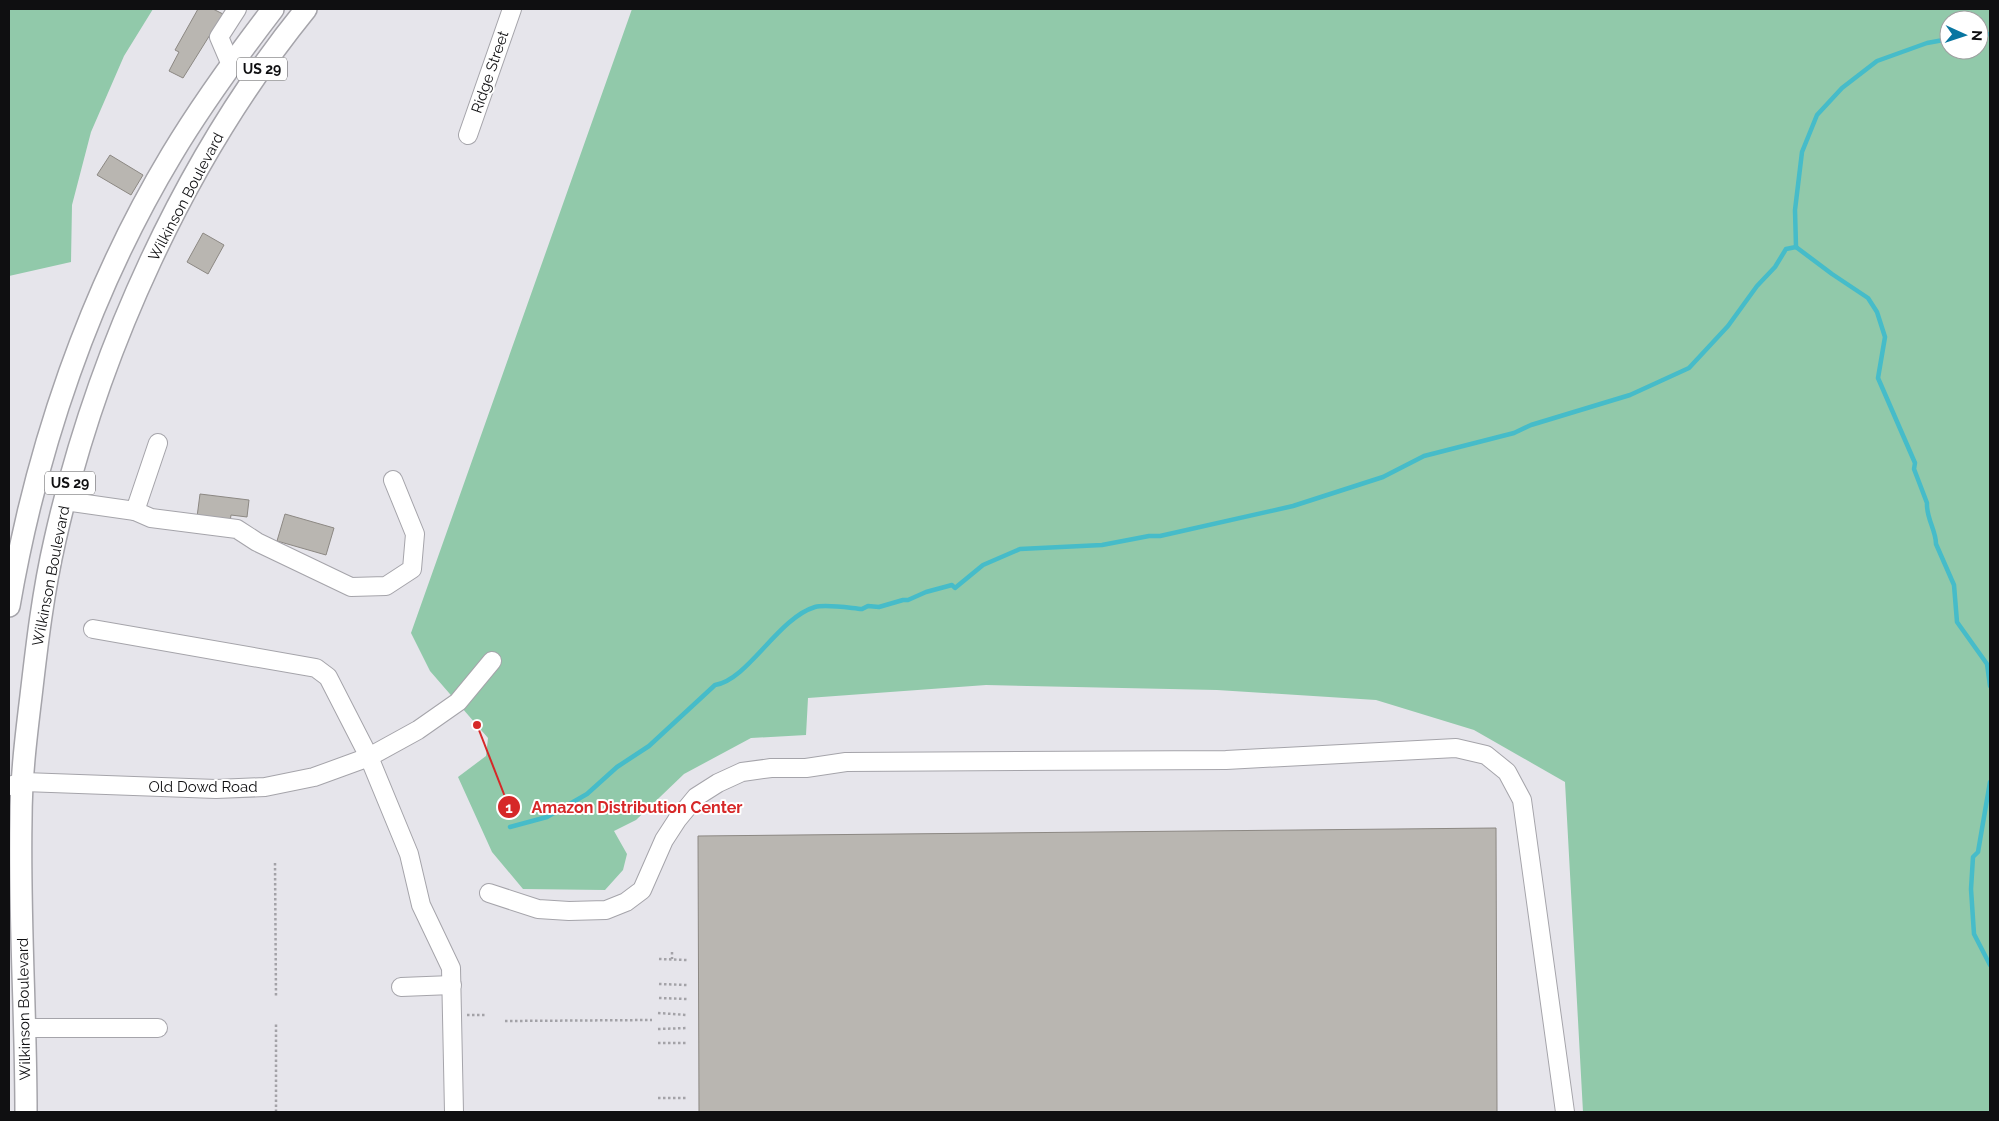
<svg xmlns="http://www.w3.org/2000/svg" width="1999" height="1121" font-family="Raleway,sans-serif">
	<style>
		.green { fill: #91c9aa; fill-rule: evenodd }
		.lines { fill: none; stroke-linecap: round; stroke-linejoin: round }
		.stream { stroke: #46bcc9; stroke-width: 4.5 }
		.building { fill: #b9b6b1; stroke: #8c8883 }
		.minor-casing { stroke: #a5a4aa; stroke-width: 20 }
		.major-casing { stroke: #a5a4aa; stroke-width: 24 }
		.path { stroke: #a3a2a7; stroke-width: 2.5; stroke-dasharray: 2.5 2.5; stroke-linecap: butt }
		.minor { stroke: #fff; stroke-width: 18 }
		.major { stroke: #fff; stroke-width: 21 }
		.labels { text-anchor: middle; stroke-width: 4; stroke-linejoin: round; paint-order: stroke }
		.shield { fill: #fff; stroke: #575758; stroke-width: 1 }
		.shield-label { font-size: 14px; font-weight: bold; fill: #0f0f11 }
		.street-label { font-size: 15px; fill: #0f0f11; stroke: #fff }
		.leader { fill: none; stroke: #d62828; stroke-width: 2 }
		.callout-dot { fill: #d62828; stroke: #fff; stroke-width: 2 }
		.mark-label { font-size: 15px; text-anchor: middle; font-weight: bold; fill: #fff }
		.callout-label { font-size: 16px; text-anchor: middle; font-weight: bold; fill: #d62828; stroke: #fff; stroke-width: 4; stroke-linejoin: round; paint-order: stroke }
	</style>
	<rect width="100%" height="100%" fill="#e6e5eb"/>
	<g class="green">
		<path d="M 9,9 L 153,9 L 124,56 L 91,132 L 72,205 L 71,262 L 9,276 Z"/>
		<path d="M 632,9 L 1990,9 L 1990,1112 L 1583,1112 L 1565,782 L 1474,730 L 1376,700 L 1217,690 L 986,685 L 808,698 L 806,735 L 751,738 L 684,774 L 636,820 L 614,831 L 627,854 L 623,870 L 605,890 L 523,889 L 492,852 L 458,777 L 486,756 L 488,738 L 430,671 L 411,633 ZM 1949,20 L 1979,20 L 1979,50 L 1949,50 Z"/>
	</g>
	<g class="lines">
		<g class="stream">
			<path d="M 1979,35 L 1990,34"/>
			<path d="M 1796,247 L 1832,274 L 1868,298 L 1877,312 L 1885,337 L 1878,378 L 1915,463 L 1914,469 L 1927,503 C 1926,518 1936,530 1936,544 L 1954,585 L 1957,622 L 1987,664 L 1990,686"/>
			<path d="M 1796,247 L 1795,210 L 1802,152 L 1817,115 L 1842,88 L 1877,61 L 1927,43 L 1949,39"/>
			<path d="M 1990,782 L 1978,852 L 1973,857 L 1971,889 L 1974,934 L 1990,965"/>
			<path d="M 510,827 L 547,817 L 587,794 L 617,767 L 649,746 L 715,685 C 748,680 778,618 815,607 C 826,604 850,608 862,609 L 868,606 L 879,607 L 903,600 L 908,600 L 926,592 L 952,585 L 955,588 L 983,565 L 1020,549 L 1102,545 L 1149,536 L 1160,536 L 1293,506 L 1383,477 L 1424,456 L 1514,433 L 1531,425 L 1630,395 L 1689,368 L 1728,326 L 1757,286 L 1775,267 L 1786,249 L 1796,247"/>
		</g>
	</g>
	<g class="building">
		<path d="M 198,9 L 213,9 L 223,14 L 183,78 L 169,71 L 179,52 L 175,50 Z"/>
		<path d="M 110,155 L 143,175 L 131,195 L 97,175 Z"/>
		<path d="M 203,233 L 224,245 L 208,274 L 187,262 Z"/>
		<path d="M 200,494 L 249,500 L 247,517 L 231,515 L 230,522 L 197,517 Z"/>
		<path d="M 285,514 L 334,528 L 326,555 L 277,541 Z"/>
		<path d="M 1496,828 L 1497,1112 L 699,1112 L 698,836 Z"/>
	</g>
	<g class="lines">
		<defs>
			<g id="minor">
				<path d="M 231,65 L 219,37 L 237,9"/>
				<path d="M 468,135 L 512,9"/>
				<path d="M 65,501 L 135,511 L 158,443"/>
				<path d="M 135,511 L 151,518 L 237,529 L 257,542 L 351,587 L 386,586 L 412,569 L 415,534 L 393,480"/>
				<path d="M 93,629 L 316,668 L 328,677 L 369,757 L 409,854 L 421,905 L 451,968 L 454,1112"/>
				<path d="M 9,786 L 24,782 L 216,789 L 265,787 L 314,777 L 369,757 L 418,730 L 458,702 L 492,661"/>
				<path d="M 489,893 L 538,909 L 569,911 L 606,910 L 626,902 L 642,890 L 664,840 L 677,820 L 696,797 L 718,783 L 742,772 L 771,768 L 806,768 L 846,762 L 1226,760 L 1456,748 L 1486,755 L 1507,772 L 1522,800 L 1565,1112"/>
				<path d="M 401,987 L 452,985"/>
				<path d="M 26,1028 L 158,1028"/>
			</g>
			<g id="major">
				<path d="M 9,606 C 36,449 89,292 172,154 C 202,104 237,56 273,9"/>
				<path d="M 26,1112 C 26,1014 19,917 21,819 C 21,778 26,737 31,696 C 37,644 43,592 55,540 C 97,353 185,158 306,9"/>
			</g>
		</defs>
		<use href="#minor" class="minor-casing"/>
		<use href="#major" class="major-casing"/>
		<g class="path">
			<path d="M 275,863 L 276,998"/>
			<path d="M 672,952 L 672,959"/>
			<path d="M 659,959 L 687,960"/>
			<path d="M 659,984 L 687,985"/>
			<path d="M 659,998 L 687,999"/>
			<path d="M 658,1013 L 687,1015"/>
			<path d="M 467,1015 L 486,1015"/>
			<path d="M 505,1021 L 652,1020"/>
			<path d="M 658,1029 L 687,1028"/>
			<path d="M 658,1043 L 687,1043"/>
			<path d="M 658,1098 L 687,1098"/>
			<path d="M 276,1112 L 276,1024"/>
		</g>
		<use href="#minor" class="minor"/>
		<use href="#major" class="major"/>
	</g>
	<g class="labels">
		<g class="shield">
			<rect x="237" y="57.5" width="50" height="23" rx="4"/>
			<rect x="45" y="471.5" width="50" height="23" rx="4"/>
		</g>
		<g class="shield-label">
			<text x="262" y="74">US 29</text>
			<text x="70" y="488">US 29</text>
		</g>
		<g class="street-label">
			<text transform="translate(490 72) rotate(-71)" y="5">Ridge Street</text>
			<text transform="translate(186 197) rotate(-62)" y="5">Wilkinson Boulevard</text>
			<text transform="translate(51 576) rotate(-79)" y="5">Wilkinson Boulevard</text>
			<text x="203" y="792">Old Dowd Road</text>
			<text transform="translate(24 1009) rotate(-91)" y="5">Wilkinson Boulevard</text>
		</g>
	</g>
	<path class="leader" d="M477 725L509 807"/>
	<g class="callout-dot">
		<circle cx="477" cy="725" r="5"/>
		<circle cx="509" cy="807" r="12"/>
	</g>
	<g class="mark-label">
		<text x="509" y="813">1</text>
	</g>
	<g class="callout-label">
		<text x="637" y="813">Amazon Distribution Center</text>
	</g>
	<rect width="1999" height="1121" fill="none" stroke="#0f0f11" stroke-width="20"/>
	<g transform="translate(1964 35) rotate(93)"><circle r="24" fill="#ffffff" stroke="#9f9fa0"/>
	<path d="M0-4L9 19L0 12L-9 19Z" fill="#0876a1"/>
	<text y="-8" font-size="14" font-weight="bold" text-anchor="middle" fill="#0f0f11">N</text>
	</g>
</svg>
